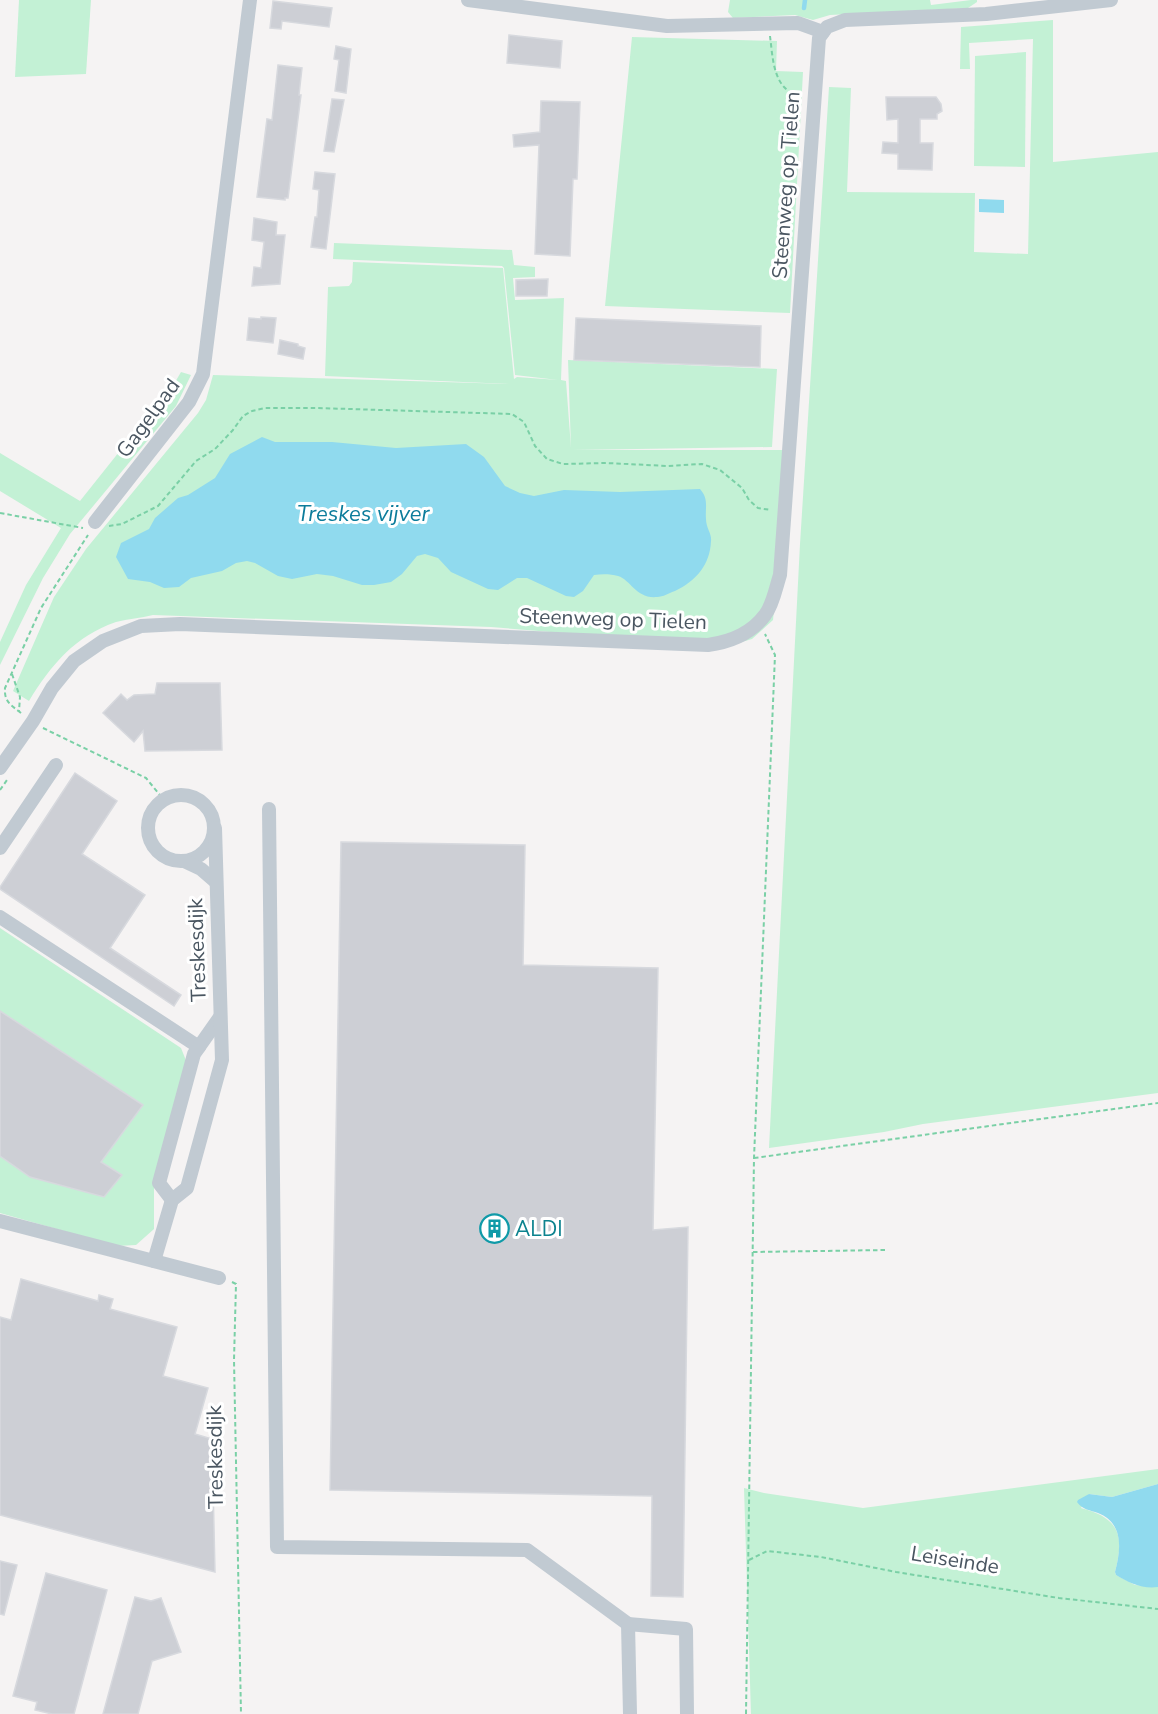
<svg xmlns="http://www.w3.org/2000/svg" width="1158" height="1714" font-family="'Nunito Sans',sans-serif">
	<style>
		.green { fill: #c3f1d5 }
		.water { fill: #90daee }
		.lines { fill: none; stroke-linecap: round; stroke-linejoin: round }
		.stream { stroke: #90daee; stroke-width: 4.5 }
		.building { fill: #cdcfd5; stroke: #d7d9de; stroke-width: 1.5 }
		.path { stroke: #7ad0a6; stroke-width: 2; stroke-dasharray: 4.5 3; stroke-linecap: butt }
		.minor { stroke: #c1cad2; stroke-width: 14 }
		.labels { text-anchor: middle; stroke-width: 6; stroke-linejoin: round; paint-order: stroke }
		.street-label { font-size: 21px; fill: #4a5661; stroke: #fff }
		.culture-label { font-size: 21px; fill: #0d838f; stroke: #fff; text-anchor: start }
		.water-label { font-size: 22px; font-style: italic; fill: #0c7c9b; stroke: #fff }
	</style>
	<rect width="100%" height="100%" fill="#f5f3f3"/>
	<g class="green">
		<path d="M 19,0 L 91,0 L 86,74 L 15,77 Z"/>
		<path d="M 730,0 L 930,0 L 931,5 L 971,0 L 977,0 L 977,2 L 968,8 L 830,15 L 813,20 L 795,15 L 733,18 L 728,12 Z"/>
		<path d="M 1053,20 L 1053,162 L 1158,152 L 1158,1093 L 923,1124 L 884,1132 L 769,1148 L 800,544 L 829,87 L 851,88 L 847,192 L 975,193 L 974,252 L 1028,254 L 1033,39 L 969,43 L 970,69 L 960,69 L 961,27 Z"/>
		<path d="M 632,37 L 777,41 L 776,71 L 803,72 L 790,313 L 605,306 Z"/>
		<path d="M 1026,52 L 1025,167 L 974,166 L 975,56 Z"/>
		<path d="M 334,243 L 512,250 L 514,265 L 535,267 L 535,277 L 513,278 L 515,300 L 564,298 L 561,380 L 566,381 L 571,448 L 568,360 L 777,369 L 772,447 L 573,450 L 785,450 L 780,548 L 773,620 L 752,639 L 735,644 L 698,644 L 491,627 L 153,615 C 141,618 128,619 116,622 C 75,636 51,665 29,701 L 13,691 L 54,597 L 86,549 L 198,413 L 206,400 L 213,375 L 509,384 L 325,376 L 328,287 L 349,286 L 352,282 L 353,262 L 503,268 L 514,379 L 517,377 L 558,380 L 515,375 L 504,268 L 502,266 L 333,259 Z"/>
		<path d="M 181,372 L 191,375 L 176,406 L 70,534 L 43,578 L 0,665 L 0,642 L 26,585 L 61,528 L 0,491 L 0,453 L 80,501 L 119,452 L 163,403 Z"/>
		<path d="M 0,928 L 181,1048 L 187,1063 L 154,1183 L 154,1229 L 136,1245 L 117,1246 L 0,1213 Z"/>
		<path d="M 1158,1469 L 1158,1484 L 1112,1497 L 1089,1494 L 1081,1508 C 1119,1518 1125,1535 1115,1572 L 1116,1575 L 1135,1585 L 1158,1587 L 1158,1714 L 751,1714 L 744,1488 L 764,1493 L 863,1508 Z"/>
	</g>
	<g class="water">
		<path d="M 979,199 L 1004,200 L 1004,213 L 979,212 Z"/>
		<path d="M 262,437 L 275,442 L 332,442 L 396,448 L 466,444 L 484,457 L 505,486 L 520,493 L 534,496 L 564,490 L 620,492 L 700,489 C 709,499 705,507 706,519 C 706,528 712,534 711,541 C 710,565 696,581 675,591 C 669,593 663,597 657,597 C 636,599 631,580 618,576 C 611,574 602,574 594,575 L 583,591 L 574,597 L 566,596 L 527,578 L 517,578 L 498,590 L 488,589 L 451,572 L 438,558 L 425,554 L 417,556 L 402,574 L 391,582 L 374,585 L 362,585 L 333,576 L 317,574 L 292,579 L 278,576 L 255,563 L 247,561 L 236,563 L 222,571 L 191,578 L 179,587 L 164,588 L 150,582 L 128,579 L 116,557 L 121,543 L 149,529 L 155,518 L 178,498 L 188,495 L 215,478 L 230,454 Z"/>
		<path d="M 1158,1482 L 1158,1587 C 1142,1589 1129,1583 1116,1575 L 1115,1572 C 1121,1550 1124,1523 1098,1513 C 1090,1510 1083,1510 1077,1502 L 1078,1500 L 1089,1494 L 1112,1497 L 1158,1484 Z"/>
	</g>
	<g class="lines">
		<path class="stream" d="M 804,8 L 805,0"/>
	</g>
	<g class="building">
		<path d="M 273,1 L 332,8 L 329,27 L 282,21 L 281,29 L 270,28 Z"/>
		<path d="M 509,35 L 562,41 L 560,68 L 507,63 Z"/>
		<path d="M 336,46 L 351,49 L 346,93 L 335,91 L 339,60 L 334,59 Z"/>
		<path d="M 278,65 L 302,68 L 299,95 L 301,95 L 288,198 L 285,198 L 285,200 L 257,197 L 267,119 L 272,120 Z"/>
		<path d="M 886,97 L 936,97 L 941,104 L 942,111 L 937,114 L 937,119 L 920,119 L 920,143 L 933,143 L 932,170 L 898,169 L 898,154 L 882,153 L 883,142 L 898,143 L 898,119 L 887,120 Z"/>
		<path d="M 332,99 L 344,100 L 334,152 L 324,151 Z"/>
		<path d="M 541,101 L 580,102 L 577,179 L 573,179 L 570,256 L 535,254 L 539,145 L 514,147 L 513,135 L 540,132 Z"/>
		<path d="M 315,172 L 335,174 L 326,249 L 311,247 L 315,217 L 317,217 L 319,190 L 313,189 Z"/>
		<path d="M 254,218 L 277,222 L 276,235 L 285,235 L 280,284 L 252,286 L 254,267 L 261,268 L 264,242 L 252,240 Z"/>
		<path d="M 548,279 L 547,296 L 516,296 L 516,280 Z"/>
		<path d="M 261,317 L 276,318 L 273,343 L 247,340 L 249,318 L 261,319 Z"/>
		<path d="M 576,318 L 761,326 L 760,367 L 574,360 Z"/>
		<path d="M 280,340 L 298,344 L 298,346 L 305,348 L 303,359 L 278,354 Z"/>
		<path d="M 157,683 L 220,683 L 222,750 L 145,751 L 143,731 L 134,742 L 103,713 L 121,694 L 127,700 L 134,695 L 155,694 Z"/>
		<path d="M 75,773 L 117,801 L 82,854 L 145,895 L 110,948 L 181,995 L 174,1006 L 0,889 L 0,887 Z"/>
		<path d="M 341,842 L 525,845 L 523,965 L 658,968 L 653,1230 L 688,1227 L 683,1597 L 651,1596 L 652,1496 L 330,1490 Z"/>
		<path d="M 0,1011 L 143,1105 L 101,1162 L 122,1175 L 104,1197 L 30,1177 L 0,1156 Z"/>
		<path d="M 21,1279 L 98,1301 L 99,1295 L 113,1299 L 110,1309 L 177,1327 L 163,1376 L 208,1388 L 195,1434 L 212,1439 L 215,1572 L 0,1515 L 0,1317 L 11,1320 Z"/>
		<path d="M 0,1561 L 17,1565 L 4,1615 L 0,1614 Z"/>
		<path d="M 46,1573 L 107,1590 L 74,1714 L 52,1714 L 35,1710 L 37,1702 L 13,1696 Z"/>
		<path d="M 135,1597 L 151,1601 L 161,1598 L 181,1652 L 152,1661 L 138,1714 L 103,1714 Z"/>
	</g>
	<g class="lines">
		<g class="path">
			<path d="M 770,36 C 773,59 773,92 802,96"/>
			<path d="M 0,513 L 83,528"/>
			<path d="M 109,526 L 122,524 L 158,506 L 196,461 L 215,449 L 233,430 L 243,416 L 252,411 L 265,408 L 317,408 L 512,414 L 524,422 L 535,446 L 547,459 L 563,464 L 606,463 L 667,466 L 702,464 L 720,470 L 742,488 L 749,500 L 758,508 L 771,510"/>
			<path d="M 12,674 L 20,697 L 19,711"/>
			<path d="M 21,713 C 11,705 4,702 5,688 L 41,608 L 88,535"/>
			<path d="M 43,728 L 146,778 L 164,800"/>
			<path d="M 0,790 L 7,780"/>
			<path d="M 754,1158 L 1158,1103"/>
			<path d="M 753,1252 L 887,1250"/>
			<path d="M 232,1282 L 236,1284 L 234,1360 L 241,1714"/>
			<path d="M 749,1560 L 767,1551 L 821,1557 L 896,1572 L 1059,1598 L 1158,1609"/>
			<path d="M 746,1714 L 754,1158 L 775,655 L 765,634"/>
		</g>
		<g class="minor">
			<path d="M 468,0 L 667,26 L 798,23 L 823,32"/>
			<path d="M 95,522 L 189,402 L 203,374 L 250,0"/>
			<path d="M 0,768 L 33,721 L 52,688 L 74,661 L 103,641 L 141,626 L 180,624 L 708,645 C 730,642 751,634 765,615 C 773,605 776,587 780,575 L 819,38 L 827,27 L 845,20 L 986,14 L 1111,0"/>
			<circle cx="181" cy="828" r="33"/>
			<path d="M 269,809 L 277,1547 L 527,1550 L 628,1624 L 630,1714"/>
			<path d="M 0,848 L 56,765"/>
			<path d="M 184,861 L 201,869 L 216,882"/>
			<path d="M 0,917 L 199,1047"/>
			<path d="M 172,1200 L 159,1183 L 194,1054 L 220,1017"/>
			<path d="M 0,1221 L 219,1278"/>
			<path d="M 154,1261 L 172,1200 L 187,1188 L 222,1060 L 215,828"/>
			<path d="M 628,1624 L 686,1629 L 687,1714"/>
		</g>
	</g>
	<defs>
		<symbol id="building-ring" viewBox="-11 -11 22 22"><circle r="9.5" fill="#fff" stroke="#0f9aa8" stroke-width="1.5"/><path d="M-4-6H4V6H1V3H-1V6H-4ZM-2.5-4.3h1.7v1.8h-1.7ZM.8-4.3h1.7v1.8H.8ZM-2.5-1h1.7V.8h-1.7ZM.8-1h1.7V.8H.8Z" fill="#0f9aa8"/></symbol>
	</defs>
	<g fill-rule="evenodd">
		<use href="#building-ring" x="478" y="1212" width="33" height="33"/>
	</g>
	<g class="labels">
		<g class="street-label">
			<text transform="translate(786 185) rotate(-86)" y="7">Steenweg op Tielen</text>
			<text transform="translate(148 418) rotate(-54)" y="7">Gagelpad</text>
			<text transform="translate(613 619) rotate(2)" y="7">Steenweg op Tielen</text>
			<text transform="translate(197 950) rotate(-92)" y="7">Treskesdijk</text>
			<text transform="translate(215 1457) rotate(-91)" y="7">Treskesdijk</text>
			<text transform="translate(955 1560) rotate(9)" y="7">Leiseinde</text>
		</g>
		<g class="culture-label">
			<text x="515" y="1236">ALDI</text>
		</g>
		<g class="water-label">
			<text x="363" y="521">Treskes vijver</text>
		</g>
	</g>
</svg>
